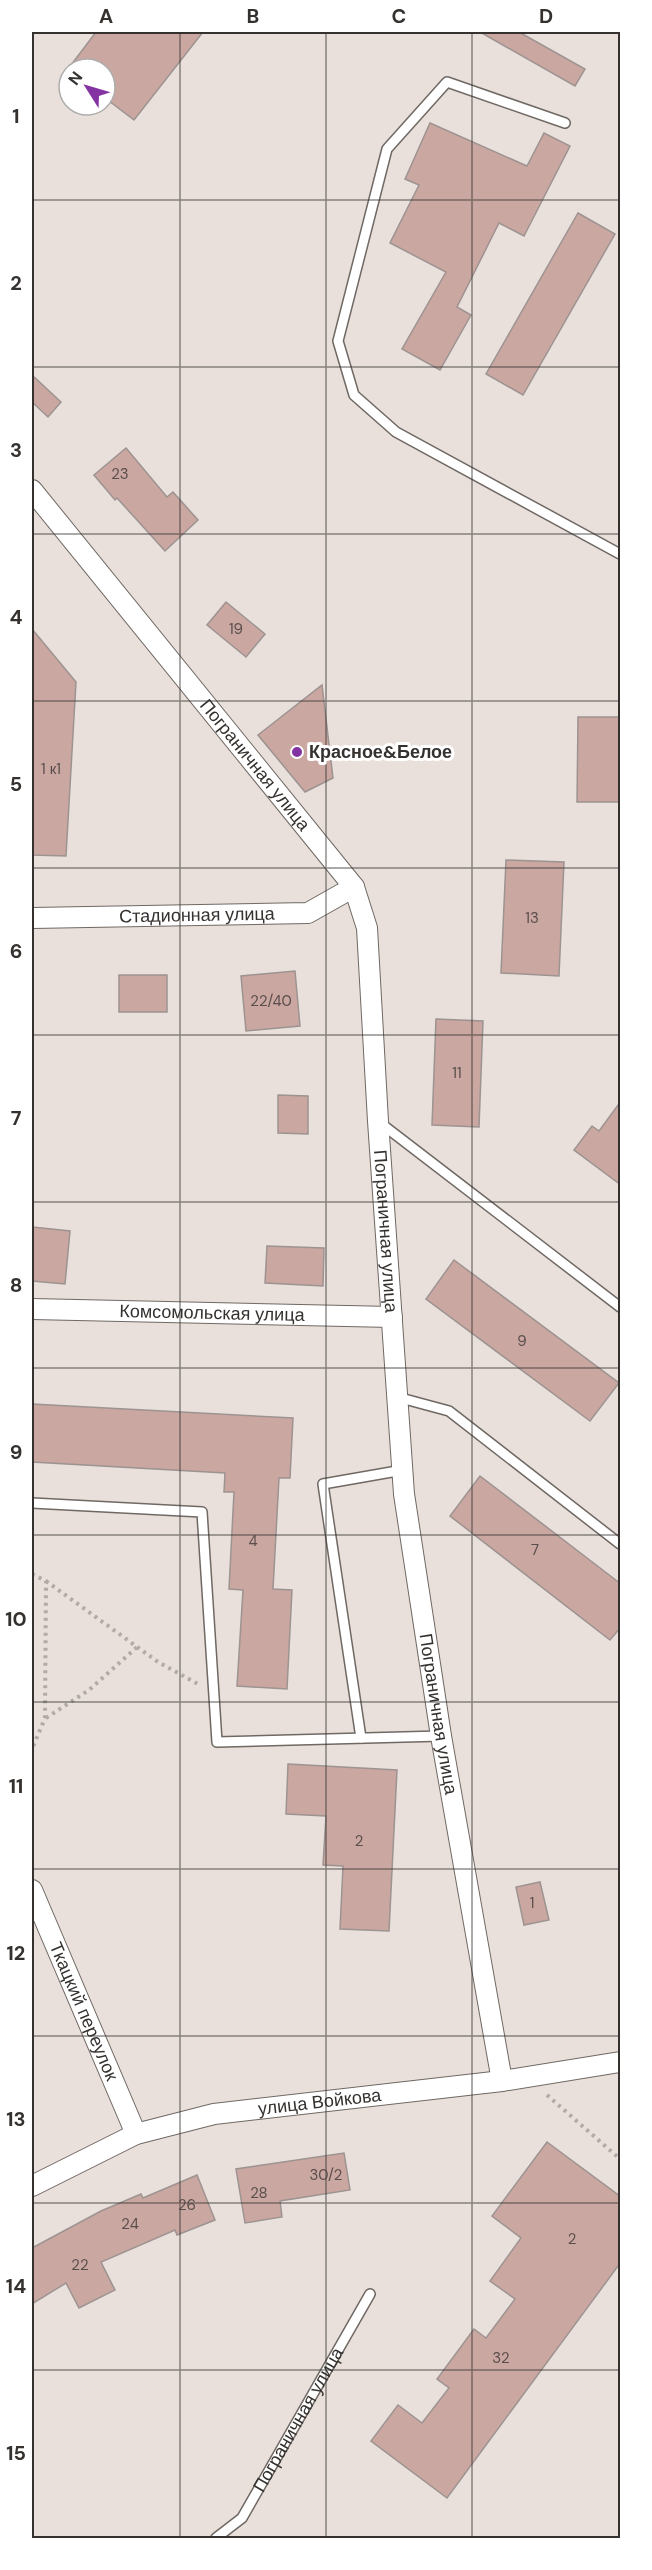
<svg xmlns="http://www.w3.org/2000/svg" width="652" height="2570" font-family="'DM Sans',sans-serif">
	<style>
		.building { fill: #caa7a1; stroke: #9d9391; stroke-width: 1.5 }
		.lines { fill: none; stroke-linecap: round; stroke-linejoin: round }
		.lane-casing { stroke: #6f6863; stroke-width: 12 }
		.street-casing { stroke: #6f6863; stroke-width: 22 }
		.path { stroke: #b1aaa6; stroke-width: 4; stroke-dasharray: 3 4.5; stroke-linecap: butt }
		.lane { stroke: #fff; stroke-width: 9 }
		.street { stroke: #fff; stroke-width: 20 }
		.grid { fill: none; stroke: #34312f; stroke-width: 1.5; stroke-opacity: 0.55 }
		.poi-dot { fill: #8433a3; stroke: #fff; stroke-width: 2 }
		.labels { text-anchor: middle; stroke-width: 6; stroke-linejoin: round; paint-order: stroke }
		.number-label { font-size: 15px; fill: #5a4e4c }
		.poi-label { font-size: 18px; font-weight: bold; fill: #34312f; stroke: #fff; text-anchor: start }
		.street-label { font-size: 18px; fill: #34312f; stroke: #fff }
		.neatline { fill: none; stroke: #34312f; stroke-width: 2 }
		.grid-label { font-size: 20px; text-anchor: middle; font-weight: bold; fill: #34312f }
	</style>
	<rect width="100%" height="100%" fill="#e9e0db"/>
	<g class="building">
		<path d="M 96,32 L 203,32 L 134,120 L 105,98 L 105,69 L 68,69 Z"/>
		<path d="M 480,32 L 519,32 L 585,69 L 575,86 Z"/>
		<path d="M 430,123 L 527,166 L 544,133 L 570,146 L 524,236 L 499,223 L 457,307 L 471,315 L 440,370 L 402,349 L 446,272 L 390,243 L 419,185 L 405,179 Z"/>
		<path d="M 578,213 L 615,234 L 523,395 L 486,374 Z"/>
		<path d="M 32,375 L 61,402 L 48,417 L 32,402 Z"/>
		<path d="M 126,448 L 167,497 L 173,492 L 198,520 L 165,551 L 117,498 L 115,500 L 94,475 Z"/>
		<path d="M 226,602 L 265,634 L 246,657 L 207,625 Z"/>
		<path d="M 32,629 L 76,682 L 66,856 L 32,855 Z"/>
		<path d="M 322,685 L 333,778 L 305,792 L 258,735 Z"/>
		<path d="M 578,717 L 621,717 L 621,802 L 577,802 Z"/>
		<path d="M 506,860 L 564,862 L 559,976 L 501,973 Z"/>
		<path d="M 295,971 L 300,1026 L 246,1031 L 241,976 Z"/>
		<rect x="119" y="975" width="48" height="37"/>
		<path d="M 436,1019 L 483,1021 L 479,1127 L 432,1125 Z"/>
		<path d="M 278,1095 L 308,1096 L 308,1134 L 278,1133 Z"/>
		<path d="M 621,1101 L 621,1185 L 574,1150 L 592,1126 L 599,1131 Z"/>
		<path d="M 32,1227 L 70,1231 L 65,1284 L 32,1281 Z"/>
		<path d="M 267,1246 L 324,1248 L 323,1286 L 265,1283 Z"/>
		<path d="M 454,1260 L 619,1383 L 590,1421 L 426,1299 Z"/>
		<path d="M 32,1404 L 293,1418 L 290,1478 L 279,1478 L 273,1589 L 292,1590 L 287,1689 L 237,1686 L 243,1590 L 229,1589 L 234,1492 L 224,1492 L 225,1473 L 32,1462 Z"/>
		<path d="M 480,1476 L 621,1584 L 621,1627 L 610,1640 L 450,1516 Z"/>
		<path d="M 288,1764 L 397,1770 L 389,1931 L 340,1929 L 343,1866 L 323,1865 L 326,1816 L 286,1814 Z"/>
		<path d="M 540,1882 L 549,1920 L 524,1925 L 516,1887 Z"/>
		<path d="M 547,2142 L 621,2197 L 621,2262 L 447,2498 L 371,2441 L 398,2405 L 422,2423 L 449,2388 L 437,2379 L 474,2329 L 486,2338 L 515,2299 L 490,2281 L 521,2238 L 492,2216 Z"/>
		<path d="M 344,2153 L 350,2190 L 280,2201 L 282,2217 L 245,2223 L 236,2169 Z"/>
		<path d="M 197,2175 L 215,2220 L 177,2235 L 175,2230 L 101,2262 L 115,2290 L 79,2308 L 66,2283 L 32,2304 L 32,2248 L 101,2211 L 141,2194 L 143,2198 Z"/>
	</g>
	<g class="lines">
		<defs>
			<g id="lane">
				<path d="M 565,123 L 447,82 L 387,149 L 338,341 L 354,395 L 396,432 L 620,554"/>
				<path d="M 379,1122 L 620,1307"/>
				<path d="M 397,1397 L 449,1411 L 620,1544"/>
				<path d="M 32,1503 L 202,1512 L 217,1742 L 441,1736"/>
				<path d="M 361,1738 L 323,1484 L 403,1470"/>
				<path id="s1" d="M 216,2538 L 242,2518 L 370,2294"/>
			</g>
			<g id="street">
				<path id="s2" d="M 32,490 L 354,887 L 367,928 L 378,1121 L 404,1494 L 441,1736 L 502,2081"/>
				<path id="s3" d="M 32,918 L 308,913 L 354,887"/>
				<path id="s4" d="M 32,1309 L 392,1317"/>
				<path id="s5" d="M 32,1890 L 136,2134"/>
				<path id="s6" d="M 32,2186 L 136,2134 L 214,2114 L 502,2081 L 620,2062"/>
			</g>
		</defs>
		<use href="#lane" class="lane-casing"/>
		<use href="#street" class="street-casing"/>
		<g class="path">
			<path d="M 32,1574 L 46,1581 L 45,1718 L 32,1749"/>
			<path d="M 46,1581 L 158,1662 L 198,1684"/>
			<path d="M 46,1718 L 89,1690 L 137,1647"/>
			<path d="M 547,2095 L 620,2159"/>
		</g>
		<use href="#lane" class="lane"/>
		<use href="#street" class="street"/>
	</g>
	<path class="grid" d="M 180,32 L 180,2538M 326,32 L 326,2538M 472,32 L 472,2538M 32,200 L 620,200M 32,367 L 620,367M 32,534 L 620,534M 32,701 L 620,701M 32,868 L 620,868M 32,1035 L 620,1035M 32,1202 L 620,1202M 32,1368 L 620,1368M 32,1535 L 620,1535M 32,1702 L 620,1702M 32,1869 L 620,1869M 32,2036 L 620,2036M 32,2203 L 620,2203M 32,2370 L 620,2370"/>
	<circle class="poi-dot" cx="297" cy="752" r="6"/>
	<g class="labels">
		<g class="number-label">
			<text x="120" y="479">23</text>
			<text x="236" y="634">19</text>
			<text x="51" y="774">1 к1</text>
			<text x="532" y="923">13</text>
			<text x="271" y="1006">22/40</text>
			<text x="457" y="1078">11</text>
			<text x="522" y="1346">9</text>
			<text x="253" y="1546">4</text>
			<text x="535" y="1555">7</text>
			<text x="359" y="1846">2</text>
			<text x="532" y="1908">1</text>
			<text x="326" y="2180">30/2</text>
			<text x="259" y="2198">28</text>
			<text x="187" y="2210">26</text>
			<text x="130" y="2229">24</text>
			<text x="572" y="2244">2</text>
			<text x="80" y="2270">22</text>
			<text x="501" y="2363">32</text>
		</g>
		<g class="poi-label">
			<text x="309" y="758">Красное&amp;Белое</text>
		</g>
		<g class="street-label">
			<text dy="6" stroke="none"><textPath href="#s2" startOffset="354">Пограничная улица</textPath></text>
			<text dy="6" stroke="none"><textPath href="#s3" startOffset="165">Стадионная улица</textPath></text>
			<text dy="6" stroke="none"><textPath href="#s2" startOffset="858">Пограничная улица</textPath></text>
			<text dy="6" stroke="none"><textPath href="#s4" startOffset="180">Комсомольская улица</textPath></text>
			<text dy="6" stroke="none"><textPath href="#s2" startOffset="1344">Пограничная улица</textPath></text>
			<text dy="6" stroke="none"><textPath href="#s5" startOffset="132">Ткацкий переулок</textPath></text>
			<text dy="6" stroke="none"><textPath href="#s6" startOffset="303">улица Войкова</textPath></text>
			<text dy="6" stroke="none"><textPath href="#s1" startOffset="146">Пограничная улица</textPath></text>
		</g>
	</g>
	<rect width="652" height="2570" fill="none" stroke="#ffffff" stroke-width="66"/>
	<g transform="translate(87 87) rotate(307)"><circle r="28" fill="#ffffff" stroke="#aeadac" stroke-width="1.5"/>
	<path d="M0-4.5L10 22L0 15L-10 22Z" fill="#8433a3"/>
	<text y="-9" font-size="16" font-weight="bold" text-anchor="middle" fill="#34312f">N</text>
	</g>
	<rect x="33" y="33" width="586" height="2504" class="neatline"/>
	<g class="grid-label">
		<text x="106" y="23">A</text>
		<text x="253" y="23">B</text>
		<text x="399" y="23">C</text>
		<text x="546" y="23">D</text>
		<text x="16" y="123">1</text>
		<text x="16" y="290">2</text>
		<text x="16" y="457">3</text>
		<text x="16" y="624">4</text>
		<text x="16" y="791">5</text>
		<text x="16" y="958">6</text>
		<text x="16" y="1125">7</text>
		<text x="16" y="1292">8</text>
		<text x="16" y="1459">9</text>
		<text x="16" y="1626">10</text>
		<text x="16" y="1793">11</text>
		<text x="16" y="1960">12</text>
		<text x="16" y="2126">13</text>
		<text x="16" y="2293">14</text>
		<text x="16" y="2460">15</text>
	</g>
</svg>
